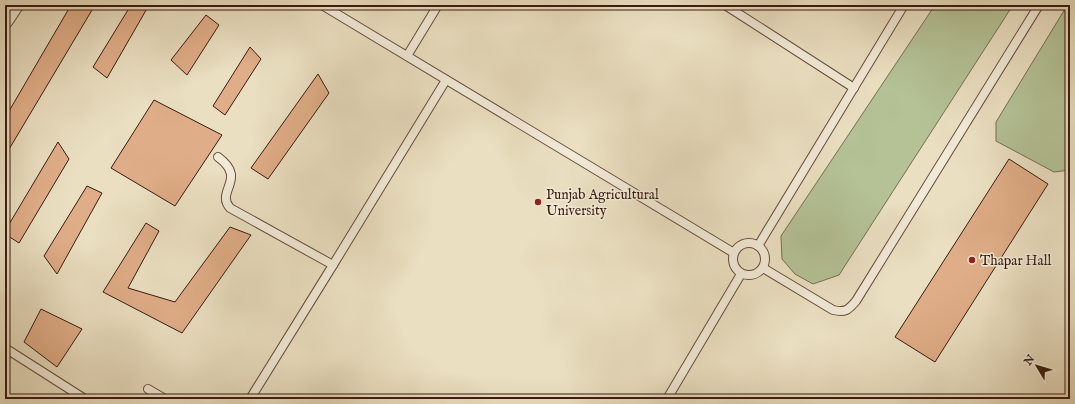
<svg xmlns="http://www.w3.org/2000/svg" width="1075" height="404" font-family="'IM FELL English',serif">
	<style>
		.green { fill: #b4c296; stroke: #776e53 }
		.building { fill: #dfad87; stroke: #3a1b10 }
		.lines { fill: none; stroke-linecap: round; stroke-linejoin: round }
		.lane-casing { stroke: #664c3c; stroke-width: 10 }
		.street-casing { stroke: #664c3c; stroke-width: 18 }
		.lane { stroke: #f1ead7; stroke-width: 8 }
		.street { stroke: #f1ead7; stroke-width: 16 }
		.poi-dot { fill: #8f2418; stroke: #f1ead7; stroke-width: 1.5 }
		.labels { text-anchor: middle; stroke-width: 3; stroke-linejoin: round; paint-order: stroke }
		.poi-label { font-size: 14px; fill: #3a1b10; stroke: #f1ead7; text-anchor: start }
	</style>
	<rect width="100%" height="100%" fill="#eadfc1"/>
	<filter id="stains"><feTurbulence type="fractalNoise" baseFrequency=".005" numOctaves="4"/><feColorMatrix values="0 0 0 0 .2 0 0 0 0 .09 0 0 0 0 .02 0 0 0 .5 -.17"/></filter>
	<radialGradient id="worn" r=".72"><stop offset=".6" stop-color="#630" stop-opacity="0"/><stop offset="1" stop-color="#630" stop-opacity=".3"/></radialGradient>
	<g class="green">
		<path d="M 935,5 L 1013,5 L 839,275 L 813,284 L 795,274 L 782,259 L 781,236 Z"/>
		<path d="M 1070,7 L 1070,170 L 1054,172 L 996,141 L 996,122 L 1065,9 Z"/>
	</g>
	<g class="building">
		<path d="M 71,5 L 95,5 L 5,156 L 5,118 Z"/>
		<path d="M 131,5 L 149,5 L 107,78 L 93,67 Z"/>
		<path d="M 206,15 L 219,25 L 187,75 L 171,60 Z"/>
		<path d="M 250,47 L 261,59 L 225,115 L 213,106 Z"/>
		<path d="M 318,74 L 329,93 L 268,179 L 251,168 Z"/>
		<path d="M 154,100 L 222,135 L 175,206 L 111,168 Z"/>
		<path d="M 58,142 L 69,159 L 19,243 L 5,234 L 5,231 Z"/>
		<path d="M 1009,159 L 1048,184 L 935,362 L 895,337 Z"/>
		<path d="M 87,186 L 102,193 L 57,274 L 44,256 Z"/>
		<path d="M 146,223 L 159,231 L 128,288 L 175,302 L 230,227 L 251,235 L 182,333 L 103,292 Z"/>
		<path d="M 41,309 L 82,329 L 57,367 L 24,342 Z"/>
	</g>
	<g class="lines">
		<defs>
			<g id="lane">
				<path d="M 322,5 L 734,253"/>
				<path d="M 725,5 L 854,88"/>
				<path d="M 407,56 L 438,5"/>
				<path d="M 218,157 C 248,179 215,191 230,208 L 333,265"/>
				<circle cx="749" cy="259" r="16"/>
				<path d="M 758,246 L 904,5"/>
				<path d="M 763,268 L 833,310 C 846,313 848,310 856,301 L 1039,5"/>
				<path d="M 5,348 L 85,399"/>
				<path d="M 148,389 L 165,399"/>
				<path d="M 250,399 L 333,265 L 446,80"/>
				<path d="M 667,399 L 741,274"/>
			</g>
			<path id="street" d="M 5,20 L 15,5"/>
		</defs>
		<use href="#lane" class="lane-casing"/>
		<use href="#street" class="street-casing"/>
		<use href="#lane" class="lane"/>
		<use href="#street" class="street"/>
	</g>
	<g class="poi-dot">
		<circle cx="538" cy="202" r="4"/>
		<circle cx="972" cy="260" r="4"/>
	</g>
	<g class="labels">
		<g class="poi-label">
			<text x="546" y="199">Punjab Agricultural<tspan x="546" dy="16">University</tspan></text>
			<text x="980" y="265">Thapar Hall</text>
		</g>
	</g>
	<rect width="1075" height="404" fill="none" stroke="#eadfc1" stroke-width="20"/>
	<rect x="6" y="6" width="1063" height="392" fill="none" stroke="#3a1b10" stroke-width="2"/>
	<rect x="10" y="10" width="1055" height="384" fill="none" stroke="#3a1b10"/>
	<g transform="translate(1037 366) rotate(308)" stroke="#f1ead7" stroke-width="3" paint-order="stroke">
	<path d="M0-3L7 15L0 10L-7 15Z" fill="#3a1b10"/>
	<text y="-6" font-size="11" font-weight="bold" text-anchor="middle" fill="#3a1b10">N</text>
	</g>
	<rect width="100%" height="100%" filter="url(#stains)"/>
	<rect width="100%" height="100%" fill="url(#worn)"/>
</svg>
